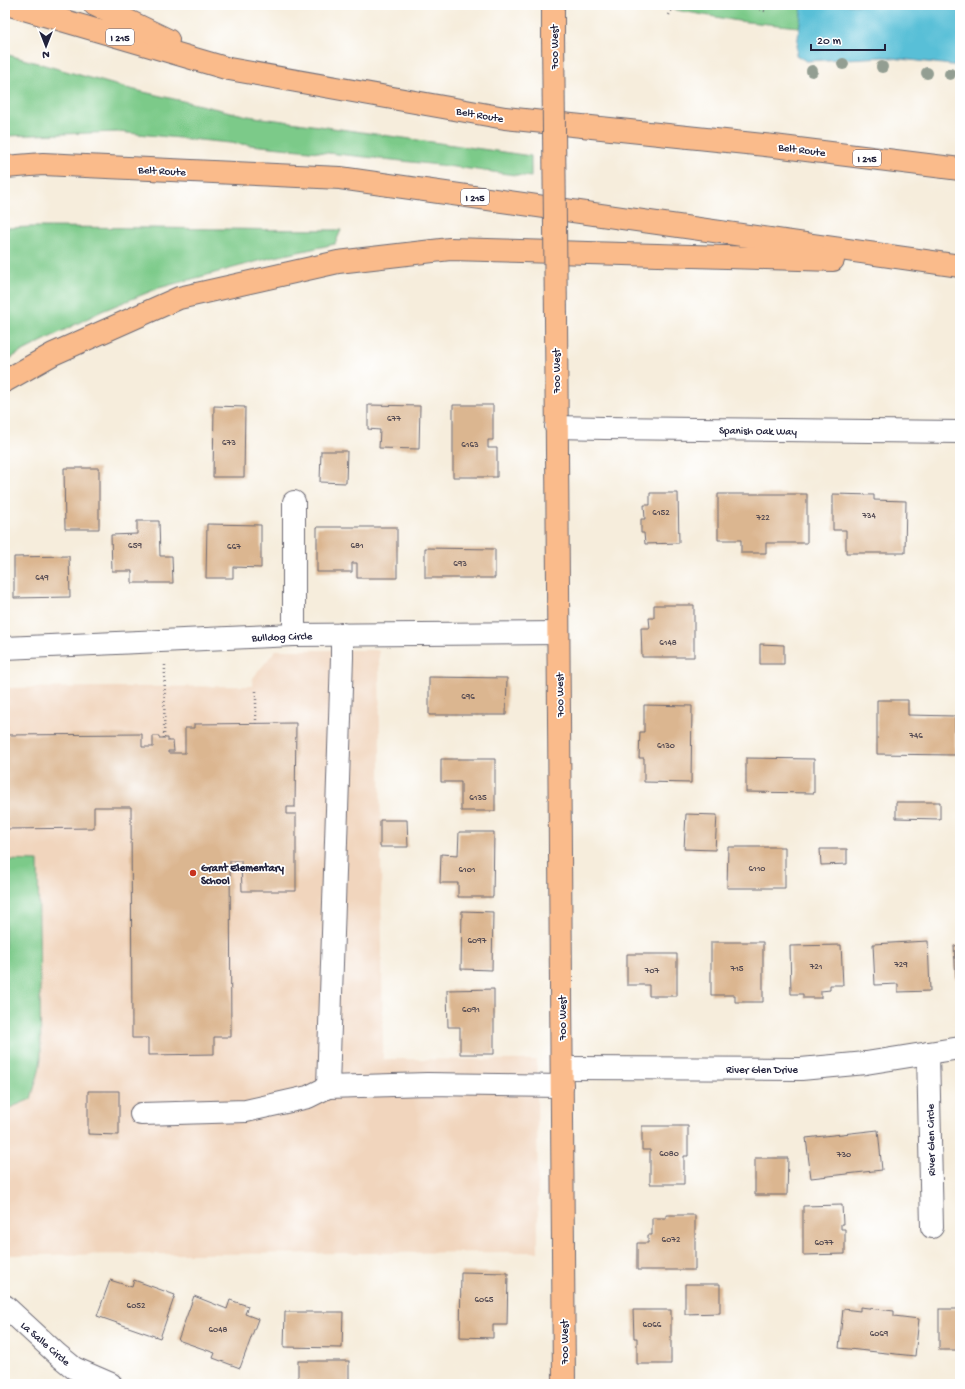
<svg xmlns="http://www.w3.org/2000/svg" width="965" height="1389" font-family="'Gochi Hand',sans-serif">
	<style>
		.built { fill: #f1d5bd }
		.green { fill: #7cca89; stroke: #4f7662 }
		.water { fill: #59bfd7; stroke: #3e7089 }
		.building { fill: #dbb690 }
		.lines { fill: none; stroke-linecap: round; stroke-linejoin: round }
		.minor-casing { stroke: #6c6973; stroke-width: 24 }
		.major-casing { stroke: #6c6973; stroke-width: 24 }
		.highway-casing { stroke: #6c6973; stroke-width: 24 }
		.path { stroke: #6c6973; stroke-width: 2.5; stroke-dasharray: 1 3; stroke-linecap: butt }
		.minor { stroke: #fff; stroke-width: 22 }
		.major { stroke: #fabb8b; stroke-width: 22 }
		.highway { stroke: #fabb8b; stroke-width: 22 }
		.major-bridge-casing { stroke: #6c6973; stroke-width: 24; stroke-linecap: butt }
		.major-bridge { stroke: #fabb8b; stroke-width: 22 }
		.tree { fill: #939e92 }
		.poi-dot { fill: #c8321e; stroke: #fff; stroke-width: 1.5 }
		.labels { text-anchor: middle; stroke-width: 3.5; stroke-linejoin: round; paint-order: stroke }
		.number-label { font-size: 9px; fill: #504750 }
		.shield { fill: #fff; stroke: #646476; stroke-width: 1 }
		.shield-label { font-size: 10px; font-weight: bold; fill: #22223b }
		.street-label { font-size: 11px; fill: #22223b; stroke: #fff }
		.poi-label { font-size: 11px; font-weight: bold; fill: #22223b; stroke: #fff; text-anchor: start }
	</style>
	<rect width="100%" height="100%" fill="#fff"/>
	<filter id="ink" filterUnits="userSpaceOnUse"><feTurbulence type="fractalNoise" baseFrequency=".025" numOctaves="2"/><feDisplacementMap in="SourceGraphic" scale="8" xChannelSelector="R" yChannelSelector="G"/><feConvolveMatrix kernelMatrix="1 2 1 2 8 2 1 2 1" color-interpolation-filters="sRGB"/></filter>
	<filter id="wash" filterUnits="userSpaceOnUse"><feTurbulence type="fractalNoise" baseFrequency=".012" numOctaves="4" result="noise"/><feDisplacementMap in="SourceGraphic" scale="16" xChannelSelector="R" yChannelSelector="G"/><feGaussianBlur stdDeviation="0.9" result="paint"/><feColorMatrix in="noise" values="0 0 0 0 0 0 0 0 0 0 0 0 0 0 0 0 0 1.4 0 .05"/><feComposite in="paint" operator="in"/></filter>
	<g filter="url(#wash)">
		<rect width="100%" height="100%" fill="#f6eddc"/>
		<path class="built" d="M 276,650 L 379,650 L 383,1059 L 537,1060 L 538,1252 L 5,1255 L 5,688 L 252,686 L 253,678 L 274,652 Z"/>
		<g class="green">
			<path d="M 648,5 L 960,5 L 960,43 L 738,21 Z"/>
			<path d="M 5,54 L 126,88 L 248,116 L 531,156 L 531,177 L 439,165 L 291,149 L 118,132 L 5,136 Z"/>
			<path d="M 32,227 C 135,227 238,230 341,230 L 335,244 L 270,258 L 159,288 L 102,311 L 19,353 L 5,362 L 5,228 Z"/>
			<path d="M 5,860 L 38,861 L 41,1058 L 39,1071 L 31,1099 L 5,1110 Z"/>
		</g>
		<path class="water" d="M 802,5 L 960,5 L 960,66 L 884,57 L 806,61 L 796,55 Z"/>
		<g id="blocks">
			<g class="building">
				<path d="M 368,405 L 420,406 L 419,449 L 379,448 L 380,430 L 368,429 Z"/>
				<path d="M 453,405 L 493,405 L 493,440 L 488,440 L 488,448 L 497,448 L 497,477 L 453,477 Z"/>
				<path d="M 214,406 L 245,407 L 244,477 L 213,477 Z"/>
				<path d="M 321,451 L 347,451 L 346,483 L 320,482 Z"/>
				<path d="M 64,468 L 99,468 L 99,529 L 65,529 Z"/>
				<path d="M 650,493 L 678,493 L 679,543 L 645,544 L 644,533 L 641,533 L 641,519 L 645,519 L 644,505 L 650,505 Z"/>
				<path d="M 718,494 L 807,494 L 807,543 L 766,543 L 766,553 L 741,553 L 741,540 L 718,540 Z"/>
				<path d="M 833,494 L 874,495 L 874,500 L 906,501 L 905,553 L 846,553 L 846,530 L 833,530 Z"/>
				<path d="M 137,521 L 159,521 L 160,556 L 172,556 L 173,583 L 132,583 L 132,571 L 112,571 L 111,535 L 137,534 Z"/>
				<path d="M 207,524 L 261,525 L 261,568 L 233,567 L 233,578 L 206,578 Z"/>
				<path d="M 317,527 L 397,527 L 397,578 L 357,578 L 357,563 L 352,563 L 352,572 L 317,572 Z"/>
				<path d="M 425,548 L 495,549 L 495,578 L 425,578 Z"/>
				<path d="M 69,556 L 70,597 L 14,598 L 14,557 Z"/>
				<path d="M 654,605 L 694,605 L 694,657 L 642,657 L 641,628 L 650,628 L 649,618 L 654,618 Z"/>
				<path d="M 760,644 L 784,645 L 784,664 L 760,664 Z"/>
				<path d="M 429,677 L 507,678 L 506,715 L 429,715 Z"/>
				<path d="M 877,700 L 908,700 L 908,715 L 955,716 L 955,755 L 877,754 Z"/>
				<path d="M 644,705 L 692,706 L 691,783 L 644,782 L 644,758 L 639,758 L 640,732 L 644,732 Z"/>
				<path d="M 296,723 L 295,807 L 287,807 L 287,814 L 296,814 L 296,891 L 242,891 L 241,861 L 230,861 L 231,1037 L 214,1037 L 214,1054 L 148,1055 L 148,1038 L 132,1038 L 131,807 L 94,807 L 94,828 L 5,829 L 5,735 L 142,734 L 142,747 L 153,747 L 153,736 L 159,736 L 159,738 L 168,738 L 168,741 L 173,741 L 174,751 L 168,751 L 168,753 L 185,753 L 185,728 L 194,728 L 194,724 Z"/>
				<path d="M 746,758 L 814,759 L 814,793 L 746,792 Z"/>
				<path d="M 441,759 L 495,759 L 495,811 L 461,811 L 461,782 L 441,782 Z"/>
				<path d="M 896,802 L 940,802 L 940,819 L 896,818 Z"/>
				<path d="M 686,814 L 717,815 L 715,850 L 684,849 Z"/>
				<path d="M 380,820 L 407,820 L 408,847 L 380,847 Z"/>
				<path d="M 459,832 L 494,832 L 493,897 L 458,897 L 458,883 L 440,883 L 441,854 L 458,855 Z"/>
				<path d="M 728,847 L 785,847 L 785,888 L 727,888 Z"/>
				<path d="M 820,849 L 847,849 L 847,864 L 821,865 Z"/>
				<path d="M 462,911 L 493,912 L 492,970 L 461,969 Z"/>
				<path d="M 928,941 L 930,991 L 898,992 L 898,984 L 875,985 L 873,944 Z"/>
				<path d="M 711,942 L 763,942 L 763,1002 L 735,1002 L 735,995 L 711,995 Z"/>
				<path d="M 841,945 L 843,985 L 830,985 L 830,990 L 821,991 L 821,998 L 803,998 L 803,994 L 791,994 L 790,946 Z"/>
				<path d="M 960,945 L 960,979 L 956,979 L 954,946 Z"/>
				<path d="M 627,954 L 677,954 L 677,996 L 649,996 L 649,985 L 627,985 Z"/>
				<path d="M 494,989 L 494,1054 L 460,1054 L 460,1027 L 448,1027 L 447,990 Z"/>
				<path d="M 88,1091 L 119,1091 L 119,1135 L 88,1134 Z"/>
				<path d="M 642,1126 L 688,1126 L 688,1156 L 684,1156 L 684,1184 L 650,1184 L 650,1150 L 642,1150 Z"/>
				<path d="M 878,1130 L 882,1170 L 811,1178 L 806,1138 Z"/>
				<path d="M 755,1158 L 788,1158 L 787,1195 L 755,1195 Z"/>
				<path d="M 842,1205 L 843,1224 L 841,1224 L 841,1229 L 845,1229 L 845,1254 L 803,1255 L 803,1206 Z"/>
				<path d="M 666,1215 L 695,1215 L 695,1270 L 637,1270 L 637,1243 L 648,1243 L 648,1235 L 652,1235 L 652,1218 L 666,1218 Z"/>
				<path d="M 461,1272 L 508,1273 L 507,1325 L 493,1325 L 493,1338 L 460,1337 Z"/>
				<path d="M 110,1280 L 132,1287 L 134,1280 L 175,1295 L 160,1338 L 97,1316 Z"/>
				<path d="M 685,1284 L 720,1284 L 720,1313 L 685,1314 Z"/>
				<path d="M 194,1296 L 227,1309 L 230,1300 L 248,1306 L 245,1314 L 258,1319 L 240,1368 L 213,1358 L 215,1353 L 178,1340 Z"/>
				<path d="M 860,1307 L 894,1311 L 894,1316 L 919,1319 L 915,1356 L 839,1348 L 843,1309 L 860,1311 Z"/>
				<rect x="939" y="1309" width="21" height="41"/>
				<path d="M 633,1310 L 671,1310 L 671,1364 L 637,1364 L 637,1338 L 634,1338 Z"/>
				<path d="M 285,1312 L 343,1312 L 342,1348 L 284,1347 Z"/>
				<rect x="298" y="1361" width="51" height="23"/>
			</g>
		</g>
	</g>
	<g filter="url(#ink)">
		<use href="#blocks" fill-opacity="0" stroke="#6c6973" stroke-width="1"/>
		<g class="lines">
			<defs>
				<g id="minor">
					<path d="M 556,427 L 604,428 L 960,432"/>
					<path d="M 342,634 L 342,657 L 328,1087 L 427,1084 L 562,1086"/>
					<path d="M 294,635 L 294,502"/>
					<path d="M 5,648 L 294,635 L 558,633"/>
					<path d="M 928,1053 L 932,1227"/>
					<path d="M 563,1068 L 801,1069 L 866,1063 L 960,1048"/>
					<path d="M 141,1114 L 246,1111 L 308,1097 L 328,1087"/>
					<path d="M 5,1306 L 57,1354 L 74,1368 L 111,1384"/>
				</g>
				<g id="major">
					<path d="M 553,5 L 553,35"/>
					<path d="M 556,319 L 564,1384"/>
				</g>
				<g id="highway">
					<path d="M 10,5 L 229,69 L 505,118 L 774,146 L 960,169"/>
					<path d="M 95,5 L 168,40"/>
					<path d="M 5,167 L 43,164 L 340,178 L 960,266"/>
					<path d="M 5,381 L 53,354 L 179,298 L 338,262 L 450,249 L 833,260"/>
				</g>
			</defs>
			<use href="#minor" class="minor-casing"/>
			<use href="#major" class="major-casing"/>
			<use href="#highway" class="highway-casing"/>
			<g class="path">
				<path d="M 749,5 L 765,11"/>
				<path d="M 669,15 L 674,5"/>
				<path d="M 256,724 L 256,688"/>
				<path d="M 164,738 L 165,665"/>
			</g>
			<use href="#minor" class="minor"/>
			<use href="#major" class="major"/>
			<use href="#highway" class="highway"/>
			<defs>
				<path id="major-bridge" d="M 553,35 L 556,319"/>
			</defs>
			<use href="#major-bridge" class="major-bridge-casing"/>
			<use href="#major-bridge" class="major-bridge"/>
		</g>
		<g class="tree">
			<circle cx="843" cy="64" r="6"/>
			<circle cx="882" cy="67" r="6"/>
			<circle cx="812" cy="71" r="6"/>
			<circle cx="927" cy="73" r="6"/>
			<circle cx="950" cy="74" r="6"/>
		</g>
	</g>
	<circle class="poi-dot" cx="193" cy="873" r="4"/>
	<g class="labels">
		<g class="number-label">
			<text x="394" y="421">677</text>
			<text x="229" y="445">673</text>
			<text x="470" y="447">6163</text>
			<text x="661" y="515">6152</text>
			<text x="869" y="518">734</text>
			<text x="763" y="520">722</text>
			<text x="135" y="548">659</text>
			<text x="357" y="548">681</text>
			<text x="234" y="549">667</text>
			<text x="460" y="566">693</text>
			<text x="42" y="580">649</text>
			<text x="668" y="645">6148</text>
			<text x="468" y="699">696</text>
			<text x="916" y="738">746</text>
			<text x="666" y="748">6130</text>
			<text x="478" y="800">6135</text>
			<text x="757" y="871">6110</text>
			<text x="467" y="872">6101</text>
			<text x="477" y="943">6097</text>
			<text x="901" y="967">729</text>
			<text x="816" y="969">721</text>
			<text x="737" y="971">715</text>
			<text x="652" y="973">707</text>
			<text x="471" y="1012">6091</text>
			<text x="669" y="1156">6080</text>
			<text x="844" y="1157">730</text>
			<text x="671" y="1242">6072</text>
			<text x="824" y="1245">6077</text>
			<text x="484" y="1302">6065</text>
			<text x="136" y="1308">6052</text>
			<text x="652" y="1327">6066</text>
			<text x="218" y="1332">6048</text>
			<text x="879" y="1336">6069</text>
		</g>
		<g class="shield">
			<rect x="106" y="29" width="28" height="16" rx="3"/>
			<rect x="853" y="150" width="28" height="16" rx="3"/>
			<rect x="461" y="189" width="28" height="16" rx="3"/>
		</g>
		<g class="shield-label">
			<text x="120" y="41">I 215</text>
			<text x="867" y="162">I 215</text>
			<text x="475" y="201">I 215</text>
		</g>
		<g class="street-label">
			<text transform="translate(554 47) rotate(-90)" y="4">700 West</text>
			<text transform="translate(480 114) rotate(10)" y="4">Belt Route</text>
			<text transform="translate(802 149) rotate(7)" y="4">Belt Route</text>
			<text transform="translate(162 170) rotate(3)" y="4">Belt Route</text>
			<text transform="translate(556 371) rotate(-90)" y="4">700 West</text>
			<text transform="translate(758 430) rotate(1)" y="4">Spanish Oak Way</text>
			<text transform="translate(282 636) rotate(-2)" y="4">Bulldog Circle</text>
			<text transform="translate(559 695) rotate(-91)" y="4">700 West</text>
			<text transform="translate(562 1018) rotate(-90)" y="4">700 West</text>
			<text x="762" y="1073">River Glen Drive</text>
			<text transform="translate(930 1140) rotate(-91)" y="4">River Glen Circle</text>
			<text transform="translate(564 1342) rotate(-90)" y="4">700 West</text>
			<text transform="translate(46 1343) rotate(41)" y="4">La Salle Circle</text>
		</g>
		<g class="poi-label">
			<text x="201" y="871">Grant Elementary<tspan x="201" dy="13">School</tspan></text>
		</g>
	</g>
	<rect width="965" height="1389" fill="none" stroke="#fff" stroke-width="20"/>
	<g transform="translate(46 46) rotate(180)" stroke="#ffffff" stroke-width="3" paint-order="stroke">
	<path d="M0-3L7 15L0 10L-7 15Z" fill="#22223b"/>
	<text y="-6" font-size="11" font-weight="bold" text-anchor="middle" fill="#22223b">N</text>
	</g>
	<path d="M811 44v6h74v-6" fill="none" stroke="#22223b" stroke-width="2"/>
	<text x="817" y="44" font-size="12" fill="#22223b" stroke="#ffffff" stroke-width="3" paint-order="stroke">20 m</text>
</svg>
